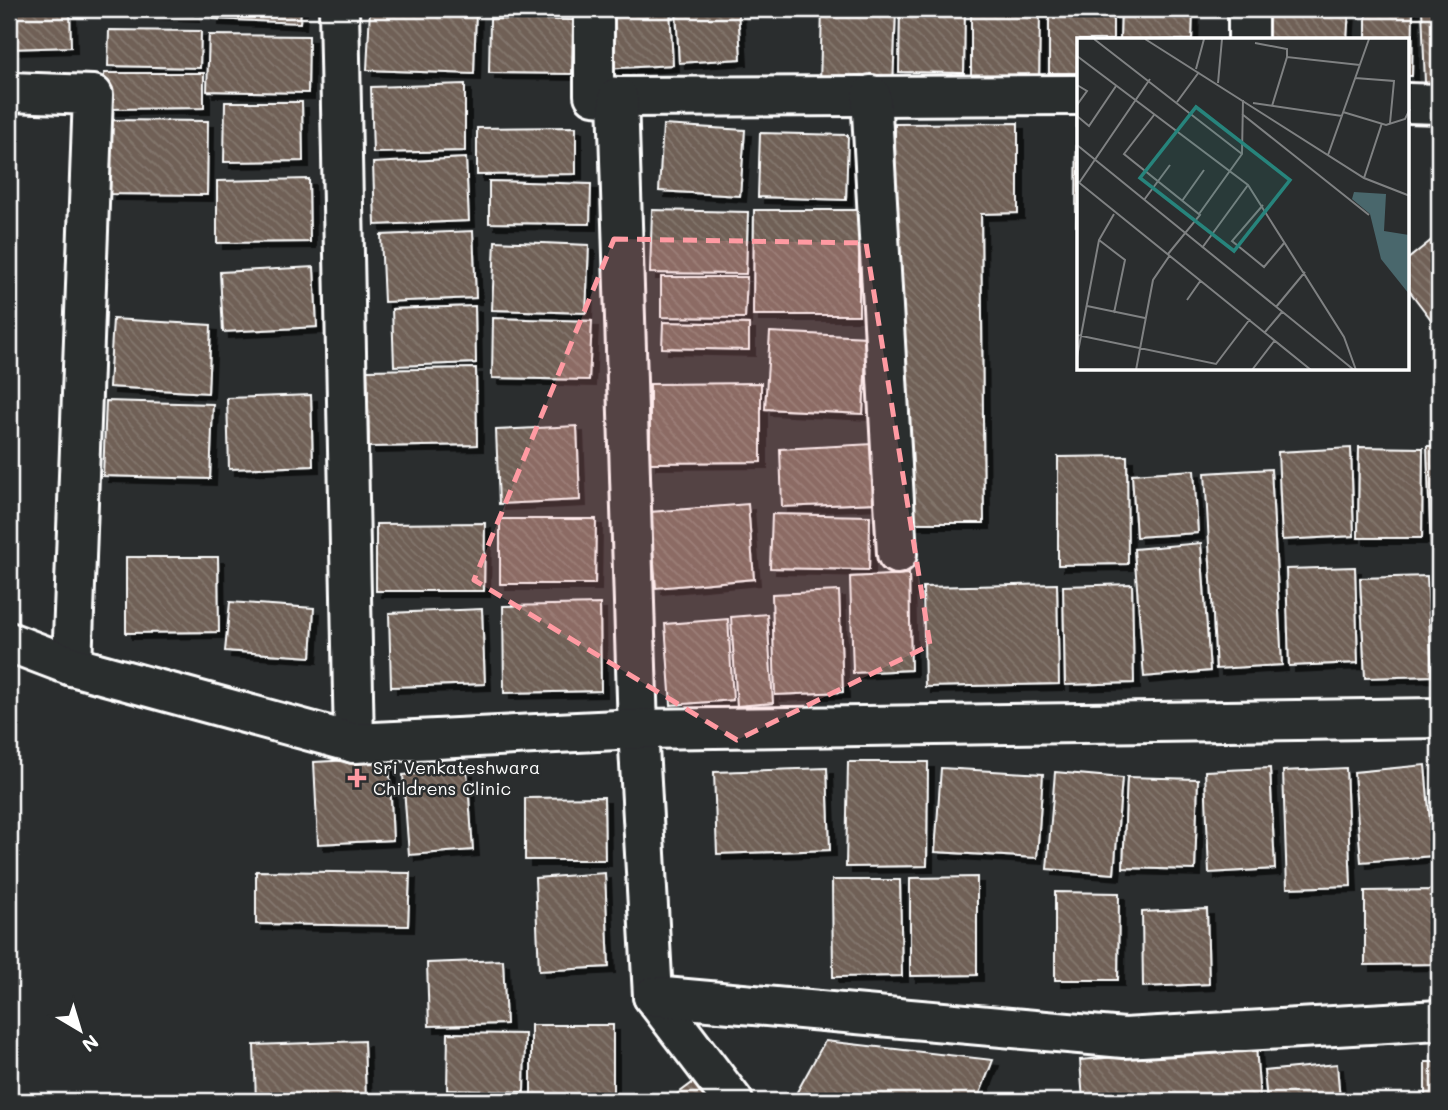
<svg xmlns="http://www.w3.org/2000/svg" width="1448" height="1110" font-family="Mali,sans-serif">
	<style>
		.building { fill: url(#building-back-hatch); stroke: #fff; stroke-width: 2; filter: url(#shadow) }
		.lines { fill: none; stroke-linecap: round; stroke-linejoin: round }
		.minor-casing { stroke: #fff; stroke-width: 44 }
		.minor { stroke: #2a2d2e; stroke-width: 38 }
		.marked { fill: #ff9aa2; fill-opacity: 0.2; stroke: #ff9aa2; stroke-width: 5; stroke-dasharray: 14 9; stroke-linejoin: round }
		.poi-dot { fill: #ff9aa2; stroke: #2a2d2e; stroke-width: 2.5 }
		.labels { text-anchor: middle; stroke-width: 5; stroke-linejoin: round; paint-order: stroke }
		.poi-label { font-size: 18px; fill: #fff; stroke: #2a2d2e; text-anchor: start }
		.inset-road { fill: none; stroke: #7f8182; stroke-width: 2 }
		.view { fill: #27847c; fill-opacity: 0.15; stroke: #27847c; stroke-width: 3.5 }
		.inset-edge { fill: none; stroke: #fff; stroke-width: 3.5 }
	</style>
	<defs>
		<pattern id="building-back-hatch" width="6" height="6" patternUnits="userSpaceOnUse" patternTransform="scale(1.75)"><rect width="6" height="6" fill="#6f6056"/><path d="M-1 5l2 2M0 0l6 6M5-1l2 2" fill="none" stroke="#85786f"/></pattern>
		<filter id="shadow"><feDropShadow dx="6" dy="6" stdDeviation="0" flood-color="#0009"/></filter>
	</defs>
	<rect width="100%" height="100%" fill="#2a2d2e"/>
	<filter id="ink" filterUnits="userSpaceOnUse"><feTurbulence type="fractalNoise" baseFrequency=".0143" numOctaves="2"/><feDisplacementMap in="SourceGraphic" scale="14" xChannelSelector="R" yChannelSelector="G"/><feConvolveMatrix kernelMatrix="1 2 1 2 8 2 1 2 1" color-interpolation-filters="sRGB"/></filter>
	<g filter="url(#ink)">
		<g class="building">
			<path d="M 9,9 L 70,9 L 71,47 L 9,49 Z"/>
			<path d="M 104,9 L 193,9 L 193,15 L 104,11 Z"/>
			<path d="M 213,9 L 301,9 L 300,23 L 213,19 Z"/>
			<path d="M 370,9 L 476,9 L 474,74 L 367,70 Z"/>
			<path d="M 491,9 L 577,9 L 577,16 L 490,14 Z"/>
			<path d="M 600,9 L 670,9 L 673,65 L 603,69 Z"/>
			<path d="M 676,9 L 738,9 L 741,59 L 679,63 Z"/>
			<path d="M 822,9 L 896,9 L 893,86 L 820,85 Z"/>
			<path d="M 900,9 L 965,9 L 964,73 L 899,72 Z"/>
			<path d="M 971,9 L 1040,9 L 1039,87 L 971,87 Z"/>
			<path d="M 1049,9 L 1113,9 L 1113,40 L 1079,40 L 1079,73 L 1049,73 Z"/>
			<path d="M 1121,9 L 1193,9 L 1192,40 L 1120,40 Z"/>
			<path d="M 1263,9 L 1349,9 L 1347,40 L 1262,40 Z"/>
			<path d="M 1366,9 L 1413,9 L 1412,76 L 1408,76 L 1408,40 L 1366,40 Z"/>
			<path d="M 1422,9 L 1439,9 L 1439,82 L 1425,83 Z"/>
			<path d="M 490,19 L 573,20 L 572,74 L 489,73 Z"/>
			<path d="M 109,30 L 201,31 L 200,68 L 108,66 Z"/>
			<path d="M 209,35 L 309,36 L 308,93 L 207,91 Z"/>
			<path d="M 104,73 L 204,73 L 204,108 L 105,109 Z"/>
			<path d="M 465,84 L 465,151 L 373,153 L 371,87 Z"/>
			<path d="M 225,102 L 302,102 L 303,161 L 224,162 Z"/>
			<path d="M 1077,105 L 1079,105 L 1079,226 L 1076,226 Z"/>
			<path d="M 110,120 L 208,121 L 207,195 L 109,194 Z"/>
			<path d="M 1018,123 L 1018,213 L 981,214 L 984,523 L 898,523 L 895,124 Z"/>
			<path d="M 663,125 L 745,130 L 740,196 L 659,191 Z"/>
			<path d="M 576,127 L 576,174 L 477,175 L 477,128 Z"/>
			<path d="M 760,133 L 848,135 L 846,200 L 758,197 Z"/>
			<path d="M 466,158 L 469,221 L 375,225 L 373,163 Z"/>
			<path d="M 309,179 L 310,242 L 217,243 L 217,181 Z"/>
			<path d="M 489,181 L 591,184 L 590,224 L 489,223 Z"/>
			<path d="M 652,210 L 748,212 L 746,274 L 650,273 Z"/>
			<path d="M 754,210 L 859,210 L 859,315 L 753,315 Z"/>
			<path d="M 473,231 L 476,298 L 384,302 L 381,235 Z"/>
			<path d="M 1439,234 L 1439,330 L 1408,289 L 1408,259 Z"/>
			<path d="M 495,241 L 589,245 L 586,313 L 492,310 Z"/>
			<path d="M 314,267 L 317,327 L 223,332 L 220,272 Z"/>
			<path d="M 661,277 L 747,277 L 745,318 L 661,317 Z"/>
			<path d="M 475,306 L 476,363 L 394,366 L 392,309 Z"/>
			<path d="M 493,318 L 592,321 L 589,380 L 492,378 Z"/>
			<path d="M 113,319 L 211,325 L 208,393 L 109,387 Z"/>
			<path d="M 663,322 L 749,324 L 749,350 L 662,348 Z"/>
			<path d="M 770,332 L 867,337 L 863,414 L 765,409 Z"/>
			<path d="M 476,368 L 477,445 L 369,447 L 367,370 Z"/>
			<path d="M 761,383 L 761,462 L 650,463 L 650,384 Z"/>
			<path d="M 311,395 L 313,466 L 229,469 L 227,398 Z"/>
			<path d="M 106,401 L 213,404 L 210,479 L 103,476 Z"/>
			<path d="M 577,426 L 580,500 L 499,504 L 496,430 Z"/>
			<path d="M 873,444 L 875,503 L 782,507 L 780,449 Z"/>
			<path d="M 1427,446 L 1439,446 L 1439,552 L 1431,552 Z"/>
			<path d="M 1359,447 L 1423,448 L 1422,538 L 1358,538 Z"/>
			<path d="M 1351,448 L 1354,536 L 1282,540 L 1278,452 Z"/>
			<path d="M 1127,456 L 1128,564 L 1058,565 L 1058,457 Z"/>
			<path d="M 1271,469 L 1282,665 L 1216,669 L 1205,473 Z"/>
			<path d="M 1194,470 L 1198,533 L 1136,537 L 1132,474 Z"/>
			<path d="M 748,504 L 754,579 L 656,588 L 650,512 Z"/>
			<path d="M 772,514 L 870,516 L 869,570 L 770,568 Z"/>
			<path d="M 500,519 L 596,519 L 595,584 L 500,584 Z"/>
			<path d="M 485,523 L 484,591 L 376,591 L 376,524 Z"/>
			<path d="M 1201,543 L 1210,671 L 1144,677 L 1134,549 Z"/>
			<path d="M 126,557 L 218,557 L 219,632 L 126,633 Z"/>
			<path d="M 1355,567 L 1358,663 L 1289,666 L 1286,569 Z"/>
			<path d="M 909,574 L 911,670 L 853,673 L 850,577 Z"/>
			<path d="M 1427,576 L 1432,676 L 1365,678 L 1360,578 Z"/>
			<path d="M 1057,584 L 1059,684 L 925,687 L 923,587 Z"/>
			<path d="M 1132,584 L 1134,683 L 1065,685 L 1063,586 Z"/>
			<path d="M 839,591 L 843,692 L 775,695 L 772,594 Z"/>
			<path d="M 230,602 L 314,608 L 311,657 L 225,651 Z"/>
			<path d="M 600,604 L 601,691 L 504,693 L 503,606 Z"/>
			<path d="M 482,609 L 485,684 L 391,687 L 389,613 Z"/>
			<path d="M 767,614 L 773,703 L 737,706 L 731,617 Z"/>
			<path d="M 728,619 L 733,700 L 671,705 L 665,624 Z"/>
			<path d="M 389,758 L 393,840 L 318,844 L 314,762 Z"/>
			<path d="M 848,762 L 928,762 L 927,866 L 846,867 Z"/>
			<path d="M 1425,765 L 1433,856 L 1361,862 L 1354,772 Z"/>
			<path d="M 827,768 L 830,850 L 717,854 L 714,772 Z"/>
			<path d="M 941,768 L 1043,774 L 1037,858 L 935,852 Z"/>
			<path d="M 1270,768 L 1275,869 L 1209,873 L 1205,771 Z"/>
			<path d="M 1346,768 L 1351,886 L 1287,888 L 1283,771 Z"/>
			<path d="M 467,770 L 473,850 L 409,855 L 403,775 Z"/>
			<path d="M 1055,772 L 1122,778 L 1114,874 L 1047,869 Z"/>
			<path d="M 1127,777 L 1198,779 L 1195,870 L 1123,868 Z"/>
			<path d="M 604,797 L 605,860 L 525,860 L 525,798 Z"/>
			<path d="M 256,871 L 410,873 L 408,926 L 256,924 Z"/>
			<path d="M 605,873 L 609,967 L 539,971 L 535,878 Z"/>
			<path d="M 977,877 L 977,975 L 910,976 L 910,878 Z"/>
			<path d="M 832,880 L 900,880 L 902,976 L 833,977 Z"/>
			<path d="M 1434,890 L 1434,964 L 1365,965 L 1365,891 Z"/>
			<path d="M 1055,892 L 1119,893 L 1118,980 L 1055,980 Z"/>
			<path d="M 1207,909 L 1209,984 L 1143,987 L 1142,912 Z"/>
			<path d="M 503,960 L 506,1024 L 429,1026 L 427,963 Z"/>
			<rect x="531" y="1025" width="82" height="76"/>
			<path d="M 448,1033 L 525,1034 L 524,1092 L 447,1090 Z"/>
			<path d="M 364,1041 L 366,1101 L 256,1101 L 254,1045 Z"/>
			<path d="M 825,1041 L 993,1060 L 977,1101 L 792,1101 Z"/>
			<path d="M 1256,1046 L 1260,1101 L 1083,1101 L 1080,1060 Z"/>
			<rect x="1425" y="1062" width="14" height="39"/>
			<path d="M 1337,1064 L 1340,1101 L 1267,1101 L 1264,1071 Z"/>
			<path d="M 699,1078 L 717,1101 L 668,1101 Z"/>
		</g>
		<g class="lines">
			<defs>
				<g id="minor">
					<path d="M 339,9 L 354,743"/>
					<path d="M 594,9 L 594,95 L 618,97 L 1079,95"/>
					<path d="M 1248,9 L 1248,40"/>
					<path d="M 9,92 L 93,95 L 72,666"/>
					<path d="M 871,95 L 897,554"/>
					<path d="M 618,97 L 638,729 L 653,996 L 733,1101"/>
					<path d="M 1408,103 L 1439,104"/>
					<path d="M 9,642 L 72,666 L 354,743 L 638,729 L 1439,718"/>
					<path d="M 653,996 L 1124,1038 L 1439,1020"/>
				</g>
			</defs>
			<use href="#minor" class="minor-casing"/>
			<use href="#minor" class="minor"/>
		</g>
	</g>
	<path class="marked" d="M 614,239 L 866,243 L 930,645 L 737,740 L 474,580 Z"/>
	<path class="poi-dot" d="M353.5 767.5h7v7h7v7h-7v7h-7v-7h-7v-7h7z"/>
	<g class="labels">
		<g class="poi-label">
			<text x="373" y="774">Sri Venkateshwara<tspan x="373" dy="21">Childrens Clinic</tspan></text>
		</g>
	</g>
	<g transform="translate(1077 38)">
		<rect width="332" height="332" fill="#2a2d2e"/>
		<path d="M 277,154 L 309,156 L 307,193 L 332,197 L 332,256 L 304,221 L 293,176 L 275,161 Z" fill="#49676c"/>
		<path class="inset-road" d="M 17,1 L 165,116M 68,1 L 287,140 L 333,158M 178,5 L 210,11 L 210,19M 0,18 L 171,147 L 267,299 L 279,332M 119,31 L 127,1M 278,40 L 317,43 L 313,85M 141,45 L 145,1M 0,47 L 10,53 L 0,67M 100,64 L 122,34M 176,65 L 265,78M 195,68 L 210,19 L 283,27M 266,74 L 309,87 L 328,81 L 333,71M 165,76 L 292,177M 77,77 L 47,116 L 123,177 L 91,216M 0,78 L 12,88 L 39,48M 0,107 L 277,332M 251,117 L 292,1M 287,140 L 305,85M 0,143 L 234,332M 2,145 L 73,41M 67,162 L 93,127M 105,163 L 127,132M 186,167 L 155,203 L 187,229 L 208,204M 122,176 L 165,116 L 166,62M 22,202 L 48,222 L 37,275M 125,210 L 171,147M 110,262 L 124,242M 10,268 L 68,280M 199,269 L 228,234M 188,294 L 205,274M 0,297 L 139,326 L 173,281M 0,319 L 22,202 L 37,176M 59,332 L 76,242 L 93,217M 175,332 L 198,302"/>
		<path class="view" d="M 119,69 L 213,142 L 157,213 L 63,140 Z"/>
		<rect width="332" height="332" class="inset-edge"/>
	</g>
	<rect width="1448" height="1110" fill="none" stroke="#2a2d2e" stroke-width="35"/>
	<rect x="18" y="18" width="1413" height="1075" fill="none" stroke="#fff" stroke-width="2.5" filter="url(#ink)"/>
	<g transform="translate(80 1030) rotate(142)" stroke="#2a2d2e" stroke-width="5" paint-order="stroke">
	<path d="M0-5L12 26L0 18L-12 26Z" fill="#ffffff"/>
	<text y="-10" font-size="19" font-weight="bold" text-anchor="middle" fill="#ffffff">N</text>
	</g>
</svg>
